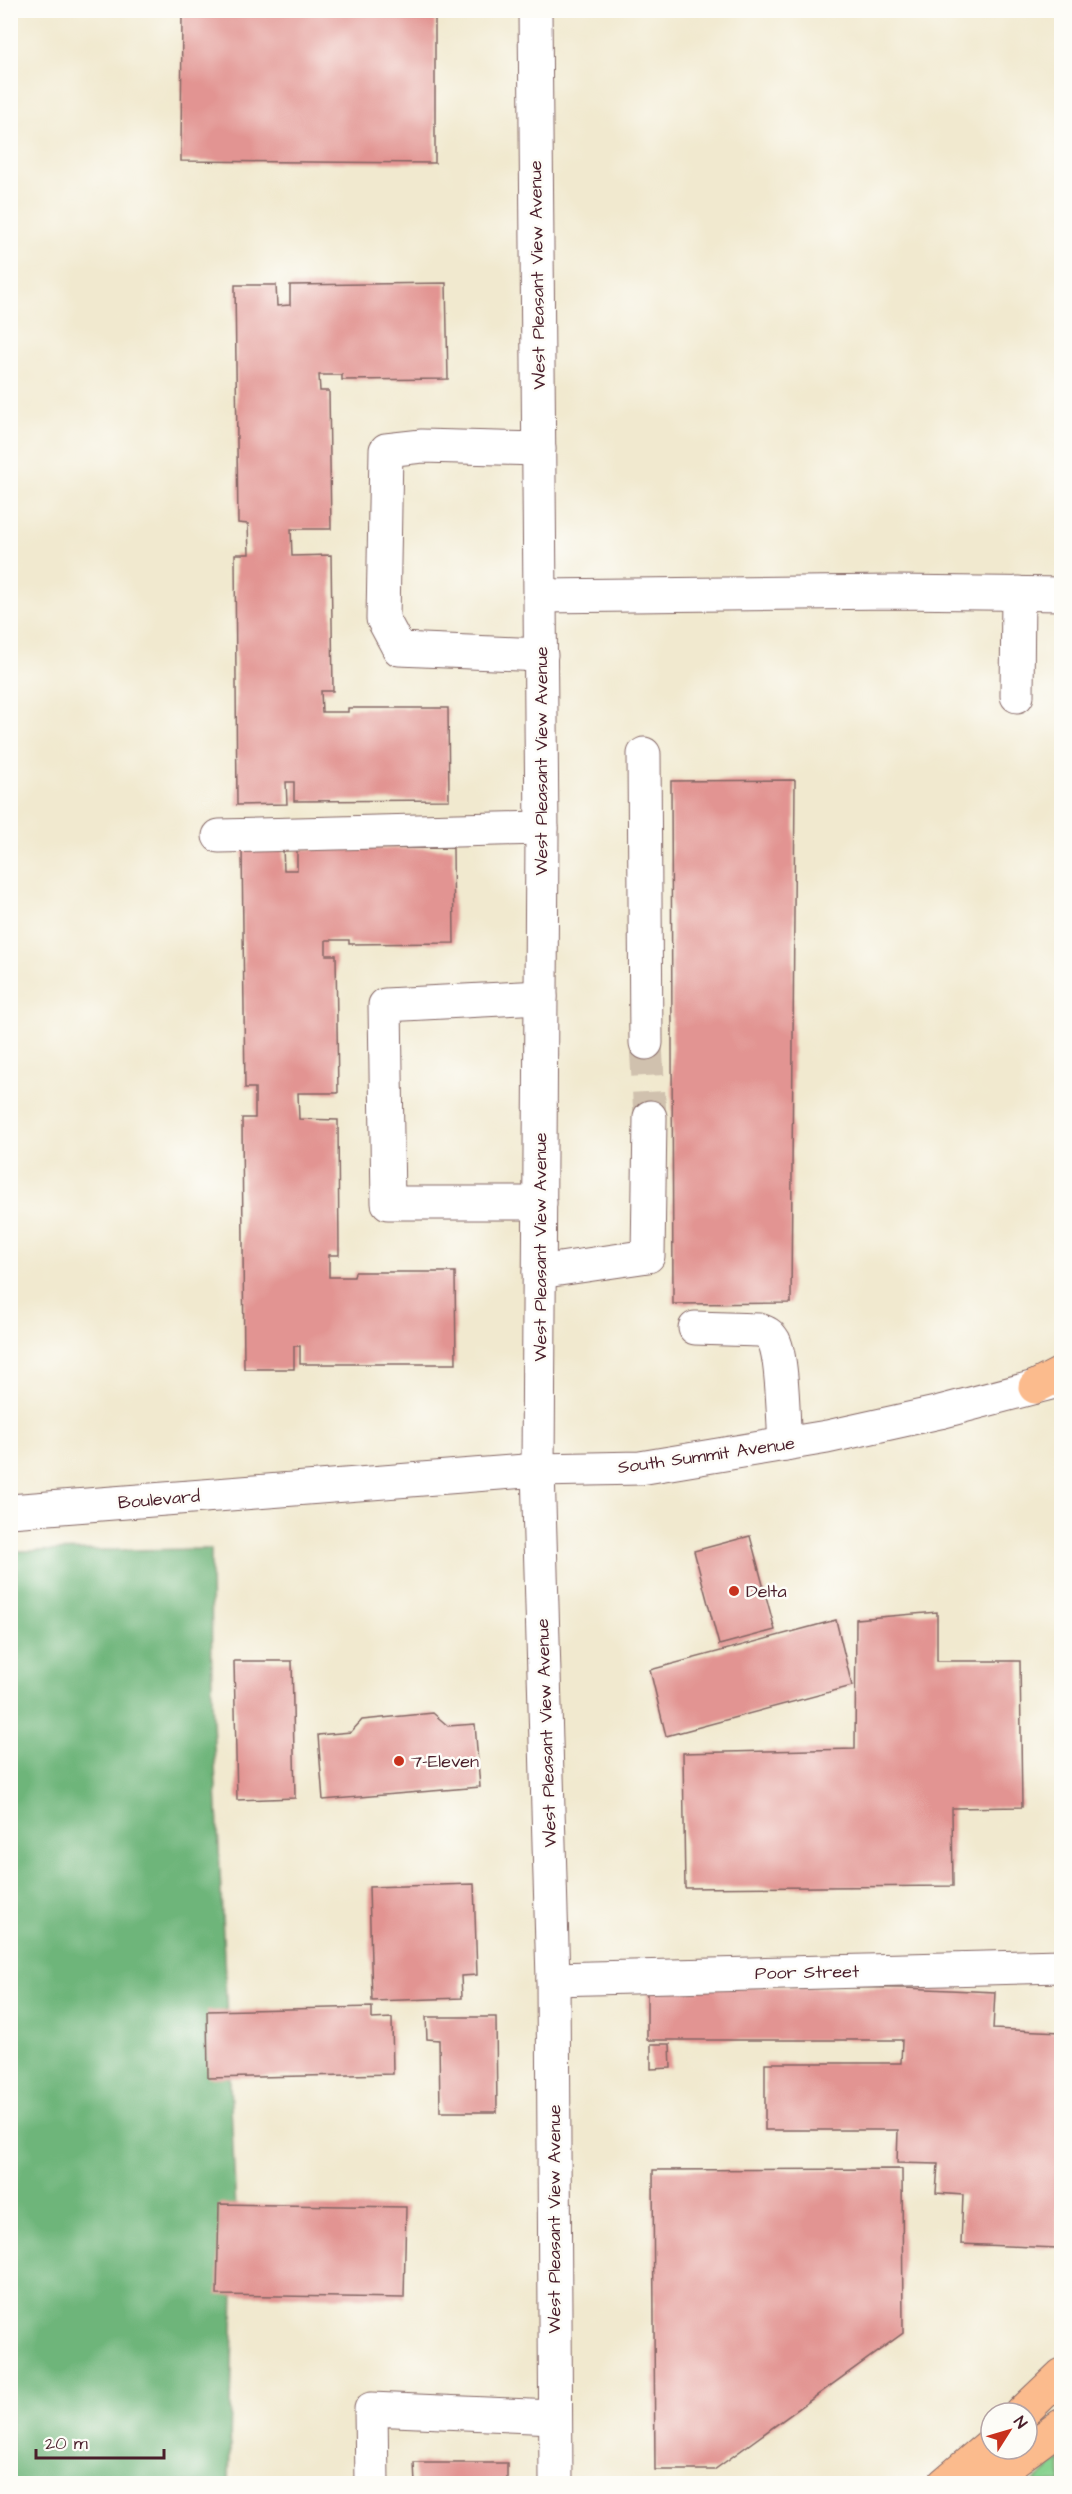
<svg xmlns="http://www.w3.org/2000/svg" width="1072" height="2494" font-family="'Architects Daughter',sans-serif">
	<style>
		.green { fill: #89d390; stroke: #6a795e; stroke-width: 1.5 }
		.forest { fill: #6eb57a; stroke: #5c6a52; stroke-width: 1.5 }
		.building { fill: #e29492 }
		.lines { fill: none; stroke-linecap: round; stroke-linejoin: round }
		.minor-tunnel { stroke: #d0c1ae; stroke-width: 33; stroke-dasharray: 33 16; stroke-linecap: butt }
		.minor-casing { stroke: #846664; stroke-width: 35 }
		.highway-casing { stroke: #846664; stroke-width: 35 }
		.minor { stroke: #fff; stroke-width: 33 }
		.highway { stroke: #fbbb8d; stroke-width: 33 }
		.poi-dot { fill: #c8321e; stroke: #fdfcf7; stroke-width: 2 }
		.labels { text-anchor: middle; stroke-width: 5; stroke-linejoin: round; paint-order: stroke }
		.street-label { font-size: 18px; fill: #4a1f2b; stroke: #fdfcf7 }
		.poi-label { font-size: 18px; fill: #4a1f2b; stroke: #fdfcf7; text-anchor: start }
	</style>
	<rect width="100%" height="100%" fill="#fdfcf7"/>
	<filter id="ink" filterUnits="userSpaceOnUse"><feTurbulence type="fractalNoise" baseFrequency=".0167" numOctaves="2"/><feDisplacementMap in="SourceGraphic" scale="12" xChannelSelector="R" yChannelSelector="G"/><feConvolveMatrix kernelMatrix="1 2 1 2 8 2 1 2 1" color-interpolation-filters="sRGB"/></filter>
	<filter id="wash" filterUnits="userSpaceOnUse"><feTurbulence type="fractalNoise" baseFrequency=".008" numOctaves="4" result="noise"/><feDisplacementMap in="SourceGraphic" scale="24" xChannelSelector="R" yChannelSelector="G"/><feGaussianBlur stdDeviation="1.35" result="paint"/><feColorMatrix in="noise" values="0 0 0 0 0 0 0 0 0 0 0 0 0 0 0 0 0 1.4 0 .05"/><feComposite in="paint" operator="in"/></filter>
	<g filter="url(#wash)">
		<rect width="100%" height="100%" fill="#f1e9cf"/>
		<path class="green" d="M 1061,2459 L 1061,2483 L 1033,2483 L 1039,2477 Z"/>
		<path class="forest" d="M 211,1549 L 212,1701 L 236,2212 L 229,2483 L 11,2484 L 10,1759 L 16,1551 Z"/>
		<g id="blocks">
			<g class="building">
				<path d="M 182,10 L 435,10 L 435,163 L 181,161 Z"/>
				<path d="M 446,283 L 448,379 L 342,380 L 342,375 L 319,375 L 320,391 L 329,391 L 331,529 L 291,529 L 292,556 L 331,555 L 333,691 L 321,691 L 322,712 L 348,712 L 348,708 L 448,708 L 449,800 L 294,801 L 294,782 L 286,782 L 287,804 L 237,805 L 235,554 L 249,554 L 248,524 L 238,523 L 235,285 L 276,285 L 277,306 L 290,305 L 290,285 Z"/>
				<path d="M 795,780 L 791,1303 L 673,1304 L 671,781 Z"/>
				<path d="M 453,848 L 454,943 L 349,944 L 349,940 L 326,940 L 326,955 L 336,955 L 338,1093 L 298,1093 L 299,1119 L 338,1120 L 339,1255 L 329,1255 L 329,1277 L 354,1277 L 355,1272 L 455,1272 L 456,1364 L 300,1364 L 300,1346 L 294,1346 L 294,1369 L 244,1369 L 242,1118 L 255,1118 L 255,1088 L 245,1088 L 242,850 L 283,849 L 284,870 L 297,870 L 297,849 Z"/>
				<path d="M 750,1536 L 775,1630 L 719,1645 L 694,1551 Z"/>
				<path d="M 937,1612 L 937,1661 L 1020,1661 L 1022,1807 L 952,1808 L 953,1886 L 685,1888 L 683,1753 L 855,1749 L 856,1619 Z"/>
				<path d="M 836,1620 L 852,1686 L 666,1736 L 650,1670 Z"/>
				<path d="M 234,1661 L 292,1661 L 295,1798 L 237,1800 Z"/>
				<path d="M 433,1713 L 448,1726 L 475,1724 L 480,1787 L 323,1800 L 318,1735 L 351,1732 L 362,1720 Z"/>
				<path d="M 474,1884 L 477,1975 L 461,1976 L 462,1998 L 372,2001 L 369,1887 Z"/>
				<path d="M 647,1986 L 904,1988 L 995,1992 L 993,2029 L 1062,2032 L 1062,2195 L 1058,2195 L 1057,2248 L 961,2244 L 963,2195 L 936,2193 L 938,2164 L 897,2163 L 898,2130 L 765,2130 L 765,2063 L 901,2063 L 902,2040 L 647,2040 Z"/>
				<path d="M 372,2007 L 372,2019 L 392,2018 L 393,2074 L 208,2078 L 207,2011 Z"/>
				<path d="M 426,2017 L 496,2017 L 497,2112 L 440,2112 L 439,2040 L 427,2039 Z"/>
				<path d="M 651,2044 L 670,2044 L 671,2068 L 651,2069 Z"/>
				<path d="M 902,2169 L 903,2333 L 714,2470 L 655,2470 L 653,2170 Z"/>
				<path d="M 219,2204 L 406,2207 L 404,2298 L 217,2295 Z"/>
				<path d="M 414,2463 L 507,2463 L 507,2484 L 415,2484 Z"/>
			</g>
		</g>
	</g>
	<g filter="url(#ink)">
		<use href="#blocks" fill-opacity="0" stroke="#846664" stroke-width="1.5"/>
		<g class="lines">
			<path class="minor-tunnel" d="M 646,1043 L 650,1117"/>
			<defs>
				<g id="minor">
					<path d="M 535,10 L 542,835 L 538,1470 L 553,1979 L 556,2484"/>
					<path d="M 539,449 L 422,446 L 386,450 L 383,619 L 399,649 L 541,655"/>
					<path d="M 540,596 L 894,592 L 1062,594"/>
					<path d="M 1017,696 L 1018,593"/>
					<path d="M 644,754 L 646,1043"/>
					<path d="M 219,836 L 542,828"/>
					<path d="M 540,1203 L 388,1203 L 385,1005 L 541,997"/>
					<path d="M 539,1272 L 648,1256 L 650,1117"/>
					<path d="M 695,1328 L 759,1330 C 766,1332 770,1334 774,1341 C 783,1360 783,1420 785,1444"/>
					<path d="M 10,1511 L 538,1470 L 640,1468 L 827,1437 L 940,1412 L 1062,1380"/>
					<path d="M 553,1979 L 1062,1966"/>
					<path d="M 372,2484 L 371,2409 L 555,2417"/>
				</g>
				<g id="highway">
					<path d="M 1035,1387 L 1062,1373"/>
					<path d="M 1022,2413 L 1062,2375"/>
					<path d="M 944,2484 L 991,2444"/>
					<path d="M 982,2484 L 1062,2425"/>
				</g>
			</defs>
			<use href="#minor" class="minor-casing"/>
			<use href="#highway" class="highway-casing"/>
			<use href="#minor" class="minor"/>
			<use href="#highway" class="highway"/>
		</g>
	</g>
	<g class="poi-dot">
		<circle cx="734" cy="1591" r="6"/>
		<circle cx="399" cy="1761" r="6"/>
	</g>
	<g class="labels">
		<g class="street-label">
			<text transform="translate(537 275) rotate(-91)" y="6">West Pleasant View Avenue</text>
			<text transform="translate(541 761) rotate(-90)" y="6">West Pleasant View Avenue</text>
			<text transform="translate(540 1247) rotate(-90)" y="6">West Pleasant View Avenue</text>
			<text transform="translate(706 1455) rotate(-8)" y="6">South Summit Avenue</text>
			<text transform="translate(159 1499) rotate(-5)" y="6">Boulevard</text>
			<text transform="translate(546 1733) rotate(-92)" y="6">West Pleasant View Avenue</text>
			<text transform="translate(807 1972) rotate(-1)" y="6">Poor Street</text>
			<text transform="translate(554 2219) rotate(-90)" y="6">West Pleasant View Avenue</text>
		</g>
		<g class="poi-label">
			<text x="746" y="1597">Delta</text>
			<text x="411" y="1767">7-Eleven</text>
		</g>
	</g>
	<rect width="1072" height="2494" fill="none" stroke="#fdfcf7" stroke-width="36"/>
	<g transform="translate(1009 2431) rotate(53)"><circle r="28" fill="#fdfcf7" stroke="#b5a4a5" stroke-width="1.5"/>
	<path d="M0-4.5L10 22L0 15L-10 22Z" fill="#c8321e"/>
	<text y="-9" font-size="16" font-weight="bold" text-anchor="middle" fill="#4a1f2b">N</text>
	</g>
	<path d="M36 2449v9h128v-9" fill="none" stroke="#4a1f2b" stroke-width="3"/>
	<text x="45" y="2449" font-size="18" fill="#4a1f2b" stroke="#fdfcf7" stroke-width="4.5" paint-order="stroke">20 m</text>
</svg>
